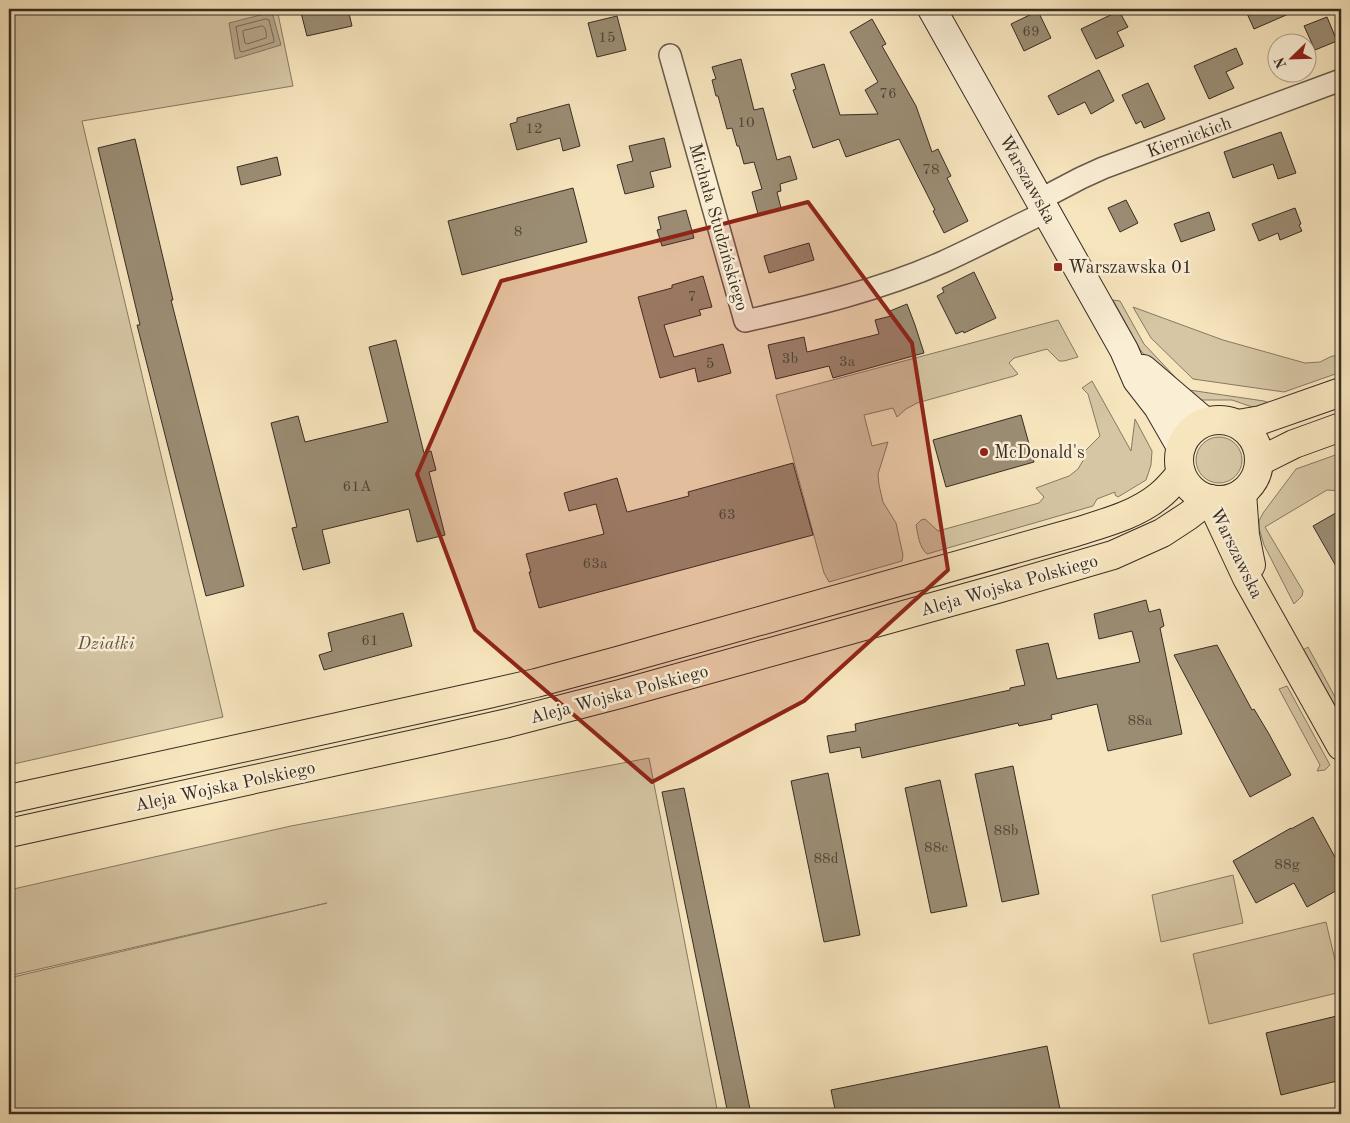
<svg xmlns="http://www.w3.org/2000/svg" width="1350" height="1123" font-family="'Old Standard TT',serif">
	<style>
		.green { fill: #d6c6a4; stroke: #867a64 }
		.water { fill: #b6a68a; stroke: #837661 }
		.lines { fill: none; stroke-linecap: round; stroke-linejoin: round }
		.shore { stroke: #766a57; stroke-width: 1 }
		.building { fill: #9b8d74; stroke: #372d24 }
		.minor-casing { stroke: #675b4a; stroke-width: 24 }
		.secondary-casing { stroke: #372d24; stroke-width: 30 }
		.primary-casing { stroke: #372d24; stroke-width: 30 }
		.minor { stroke: #faeed5; stroke-width: 21 }
		.secondary { stroke: #faeed5; stroke-width: 28 }
		.primary { stroke: #f7e5be; stroke-width: 28 }
		.marked { fill: #8f2418; fill-opacity: 0.2; stroke: #8f2418; stroke-width: 4; stroke-linejoin: round }
		.poi-dot { fill: #8f2418; stroke: #faeed5; stroke-width: 2 }
		.labels { text-anchor: middle; stroke-width: 5; stroke-linejoin: round; paint-order: stroke }
		.number-label { font-size: 15px; fill: #504538 }
		.street-label { font-size: 18px; fill: #372d24; stroke: #faeed5 }
		.poi-label { font-size: 18px; fill: #372d24; stroke: #faeed5; text-anchor: start }
		.park-label { font-size: 18px; font-style: italic; fill: #5f5344; stroke: #faeed5 }
	</style>
	<rect width="100%" height="100%" fill="#f7e5be"/>
	<filter id="stains"><feTurbulence type="fractalNoise" baseFrequency=".004" numOctaves="4"/><feColorMatrix values="0 0 0 0 .2 0 0 0 0 .09 0 0 0 0 .02 0 0 0 .5 -.17"/></filter>
	<radialGradient id="worn" r=".72"><stop offset=".6" stop-color="#630" stop-opacity="0"/><stop offset="1" stop-color="#630" stop-opacity=".3"/></radialGradient>
	<g class="green">
		<path d="M 9,9 L 277,9 L 293,86 L 82,121 L 223,717 L 9,765 Z"/>
		<path d="M 1113,300 L 1120,301 L 1144,344 L 1176,378 L 1175,383 L 1150,361 L 1141,351 Z"/>
		<path d="M 1133,307 L 1223,340 L 1305,363 L 1320,362 L 1332,356 L 1341,356 L 1341,372 L 1284,392 L 1193,379 L 1151,338 Z"/>
		<path d="M 1058,320 L 1078,357 L 1064,361 L 1059,361 L 1047,349 L 1014,358 L 1009,363 L 1018,374 L 1014,376 L 917,403 L 906,409 L 897,417 L 893,408 L 864,415 L 872,446 L 888,442 L 878,474 L 879,485 L 883,502 L 896,523 L 903,555 L 902,561 L 829,582 L 824,573 L 776,395 Z"/>
		<path d="M 1092,381 L 1131,451 L 1135,419 L 1152,451 L 1151,465 L 1146,480 L 1118,497 L 1115,495 L 1115,492 L 1097,499 L 1093,506 L 927,554 C 919,547 918,535 916,525 L 921,520 L 925,519 L 938,531 L 1039,503 L 1044,497 L 1036,488 L 1069,476 L 1078,469 L 1084,459 L 1085,451 L 1100,436 L 1088,394 L 1082,388 Z"/>
		<path d="M 1189,390 L 1264,401 L 1270,403 L 1255,408 L 1232,400 L 1198,400 L 1186,393 Z"/>
		<circle cx="1219" cy="460" r="23"/>
		<path d="M 1341,453 L 1341,491 L 1327,490 L 1265,527 L 1303,591 L 1302,596 L 1294,604 L 1264,545 L 1259,528 L 1259,521 L 1263,513 L 1296,469 Z"/>
		<path d="M 1308,647 L 1341,708 L 1341,720 L 1303,650 Z"/>
		<path d="M 1287,686 L 1330,765 L 1325,770 L 1317,771 L 1320,765 L 1279,689 Z"/>
		<path d="M 649,758 L 718,1114 L 9,1114 L 9,978 L 327,903 L 9,976 L 9,890 L 291,826 Z"/>
		<path d="M 1233,875 L 1243,923 L 1161,942 L 1152,895 Z"/>
		<path d="M 1326,922 L 1341,985 L 1341,992 L 1209,1024 L 1193,954 Z"/>
	</g>
	<path class="water" d="M 272,12 L 281,45 L 235,59 L 229,23 Z"/>
	<g class="lines">
		<g class="shore">
			<path d="M 266,19 L 269,20 L 274,40 L 274,42 L 242,52 L 240,51 L 236,27 Z"/>
			<path d="M 263,26 C 266,28 267,35 266,38 L 247,44 L 245,43 L 243,33 L 243,31 Z"/>
		</g>
	</g>
	<g class="building">
		<path d="M 300,9 L 348,9 L 352,26 L 307,36 Z"/>
		<path d="M 1245,9 L 1300,9 L 1254,29 Z"/>
		<path d="M 1038,11 L 1051,38 L 1024,51 L 1011,24 Z"/>
		<path d="M 1119,11 L 1128,27 L 1117,32 L 1124,46 L 1096,59 L 1081,29 Z"/>
		<path d="M 617,16 L 626,50 L 597,57 L 588,23 Z"/>
		<path d="M 1327,17 L 1337,41 L 1315,50 L 1304,26 Z"/>
		<path d="M 872,19 L 886,44 L 882,46 L 916,106 L 932,152 L 938,149 L 951,176 L 947,178 L 968,221 L 944,233 L 933,211 L 935,210 L 899,139 L 846,157 L 839,139 L 813,148 L 793,90 L 796,89 L 791,74 L 824,64 L 840,115 L 878,114 L 865,90 L 878,82 L 850,32 Z"/>
		<path d="M 1236,48 L 1243,64 L 1226,72 L 1234,88 L 1209,99 L 1194,66 Z"/>
		<path d="M 741,59 L 754,110 L 763,108 L 777,160 L 790,156 L 797,179 L 780,184 L 781,191 L 777,192 L 781,208 L 758,214 L 752,192 L 762,189 L 754,162 L 744,164 L 739,146 L 737,146 L 732,128 L 727,129 L 718,96 L 716,96 L 712,80 L 716,79 L 712,67 Z"/>
		<path d="M 1099,70 L 1114,101 L 1091,114 L 1085,102 L 1058,115 L 1048,96 Z"/>
		<path d="M 1148,83 L 1165,119 L 1144,128 L 1141,121 L 1136,124 L 1122,95 Z"/>
		<path d="M 569,104 L 580,146 L 563,151 L 560,138 L 517,150 L 510,124 L 517,122 L 517,118 Z"/>
		<path d="M 1281,132 L 1296,173 L 1278,179 L 1273,164 L 1233,178 L 1224,152 Z"/>
		<path d="M 664,138 L 671,167 L 650,172 L 654,187 L 625,194 L 617,165 L 633,161 L 629,146 Z"/>
		<path d="M 135,139 L 173,300 L 171,300 L 244,586 L 206,596 L 137,325 L 140,325 L 98,148 Z"/>
		<path d="M 277,157 L 281,175 L 241,185 L 237,167 Z"/>
		<path d="M 573,188 L 587,242 L 462,275 L 448,221 Z"/>
		<path d="M 1126,200 L 1138,223 L 1120,232 L 1108,208 Z"/>
		<path d="M 1295,208 L 1301,224 L 1299,225 L 1302,231 L 1280,240 L 1278,233 L 1259,241 L 1252,224 Z"/>
		<path d="M 686,210 L 694,238 L 662,246 L 657,230 L 661,229 L 658,217 Z"/>
		<path d="M 1209,212 L 1215,230 L 1181,242 L 1174,224 Z"/>
		<path d="M 809,243 L 814,260 L 769,273 L 764,256 Z"/>
		<path d="M 974,272 L 996,318 L 964,333 L 963,331 L 956,334 L 937,296 L 944,292 L 942,288 Z"/>
		<path d="M 703,276 L 712,307 L 699,310 L 701,315 L 664,325 L 674,357 L 723,344 L 731,373 L 698,382 L 695,368 L 660,378 L 638,297 L 672,288 L 672,285 Z"/>
		<path d="M 907,304 L 915,325 L 924,353 L 833,378 L 829,366 L 776,379 L 768,345 L 804,337 L 807,352 L 879,334 L 875,320 L 891,316 L 890,311 Z"/>
		<path d="M 396,340 L 424,453 L 431,451 L 436,470 L 429,472 L 445,535 L 417,542 L 409,509 L 322,530 L 330,563 L 303,570 L 292,528 L 297,527 L 271,423 L 298,416 L 305,442 L 388,422 L 369,347 Z"/>
		<path d="M 1021,415 L 1034,462 L 946,487 L 933,440 Z"/>
		<path d="M 793,463 L 813,535 L 539,608 L 529,572 L 531,572 L 526,554 L 604,534 L 596,504 L 569,511 L 564,493 L 617,478 L 627,512 L 689,496 L 688,492 Z"/>
		<path d="M 1341,510 L 1341,575 L 1313,526 Z"/>
		<path d="M 1146,600 L 1149,612 L 1160,609 L 1164,626 L 1160,628 L 1182,734 L 1108,751 L 1097,704 L 1051,715 L 1052,719 L 1019,726 L 1018,723 L 862,758 L 860,747 L 830,753 L 827,736 L 856,731 L 855,724 L 1010,690 L 1010,688 L 1025,685 L 1016,650 L 1048,643 L 1057,679 L 1140,662 L 1132,631 L 1099,639 L 1094,614 Z"/>
		<path d="M 403,613 L 412,646 L 324,670 L 319,655 L 332,651 L 328,633 Z"/>
		<path d="M 1217,645 L 1252,710 L 1254,709 L 1269,734 L 1291,775 L 1250,797 L 1174,655 Z"/>
		<path d="M 1013,766 L 1039,894 L 1002,902 L 975,774 Z"/>
		<path d="M 828,773 L 860,935 L 824,942 L 791,781 Z"/>
		<path d="M 940,780 L 967,906 L 931,913 L 905,788 Z"/>
		<path d="M 684,788 L 751,1114 L 728,1114 L 662,792 Z"/>
		<path d="M 1313,817 L 1341,868 L 1341,888 L 1307,907 L 1294,883 L 1256,903 L 1233,861 L 1291,828 L 1291,829 Z"/>
		<path d="M 1341,1015 L 1341,1080 L 1281,1095 L 1266,1033 Z"/>
		<path d="M 1047,1046 L 1061,1114 L 836,1114 L 831,1090 Z"/>
	</g>
	<g class="lines">
		<defs>
			<g id="minor">
				<path d="M 670,55 L 745,321 C 812,306 880,290 943,262 C 978,246 1012,228 1046,212"/>
				<path d="M 1039,200 L 1081,178 L 1103,168 L 1341,80"/>
			</g>
			<g id="secondary">
				<path d="M 932,9 L 1124,350 L 1137,380 L 1158,407 L 1181,447"/>
				<path d="M 1143,369 L 1205,422"/>
			</g>
			<g id="primary">
				<circle cx="1219" cy="460" r="40"/>
				<path d="M 1238,424 L 1261,420 L 1341,392"/>
				<path d="M 1260,461 L 1294,444 L 1341,427"/>
				<path d="M 1242,493 L 1245,535 L 1251,565"/>
				<path d="M 1210,499 L 1247,578 L 1341,746"/>
				<path d="M 9,799 L 488,694 L 536,683 L 621,660 L 1076,532 C 1104,523 1136,515 1159,496 C 1168,489 1174,481 1181,473"/>
				<path d="M 9,833 L 433,740 L 508,723 L 620,694 L 997,589 L 1113,555 L 1162,533 L 1188,516 L 1210,499"/>
			</g>
		</defs>
		<use href="#minor" class="minor-casing"/>
		<use href="#secondary" class="secondary-casing"/>
		<use href="#primary" class="primary-casing"/>
		<use href="#minor" class="minor"/>
		<use href="#secondary" class="secondary"/>
		<use href="#primary" class="primary"/>
	</g>
	<path class="marked" d="M 808,202 L 912,343 L 948,570 L 804,701 L 652,782 L 475,630 L 417,474 L 501,281 Z"/>
	<g class="poi-dot">
		<rect x="1053" y="262" width="10" height="10" rx="2.5"/>
		<circle cx="984" cy="452" r="5"/>
	</g>
	<g class="labels">
		<g class="number-label">
			<text x="1031" y="36">69</text>
			<text x="607" y="42">15</text>
			<text x="888" y="98">76</text>
			<text x="746" y="127">10</text>
			<text x="534" y="133">12</text>
			<text x="931" y="174">78</text>
			<text x="518" y="236">8</text>
			<text x="692" y="301">7</text>
			<text x="790" y="363">3b</text>
			<text x="847" y="366">3a</text>
			<text x="710" y="368">5</text>
			<text x="357" y="491">61A</text>
			<text x="727" y="519">63</text>
			<text x="595" y="568">63a</text>
			<text x="370" y="645">61</text>
			<text x="1140" y="725">88a</text>
			<text x="1006" y="835">88b</text>
			<text x="936" y="852">88c</text>
			<text x="826" y="863">88d</text>
			<text x="1287" y="869">88g</text>
		</g>
		<g class="street-label">
			<text transform="translate(1189 137) rotate(-20)" y="6">Kiernickich</text>
			<text transform="translate(1028 179) rotate(61)" y="6">Warszawska</text>
			<text transform="translate(719 227) rotate(74)" y="6">Michała Studzińskiego</text>
			<text transform="translate(1237 553) rotate(64)" y="6">Warszawska</text>
			<text transform="translate(1009 585) rotate(-16)" y="6">Aleja Wojska Polskiego</text>
			<text transform="translate(619 694) rotate(-15)" y="6">Aleja Wojska Polskiego</text>
			<text transform="translate(225 786) rotate(-12)" y="6">Aleja Wojska Polskiego</text>
		</g>
		<g class="poi-label">
			<text x="1068" y="273">Warszawska 01</text>
			<text x="994" y="458">McDonald's</text>
		</g>
		<g class="park-label">
			<text x="106" y="649">Działki</text>
		</g>
	</g>
	<rect width="1350" height="1123" fill="none" stroke="#f7e5be" stroke-width="30"/>
	<rect x="10" y="10" width="1330" height="1103" fill="none" stroke="#372d24" stroke-width="2.5"/>
	<rect x="15" y="15" width="1320" height="1093" fill="none" stroke="#372d24"/>
	<g transform="translate(1292 58) rotate(247)"><circle r="24" fill="#faeed5" stroke="#aca18e"/>
	<path d="M0-4L9 19L0 12L-9 19Z" fill="#8f2418"/>
	<text y="-8" font-size="14" font-weight="bold" text-anchor="middle" fill="#372d24">N</text>
	</g>
	<rect width="100%" height="100%" filter="url(#stains)"/>
	<rect width="100%" height="100%" fill="url(#worn)"/>
</svg>
